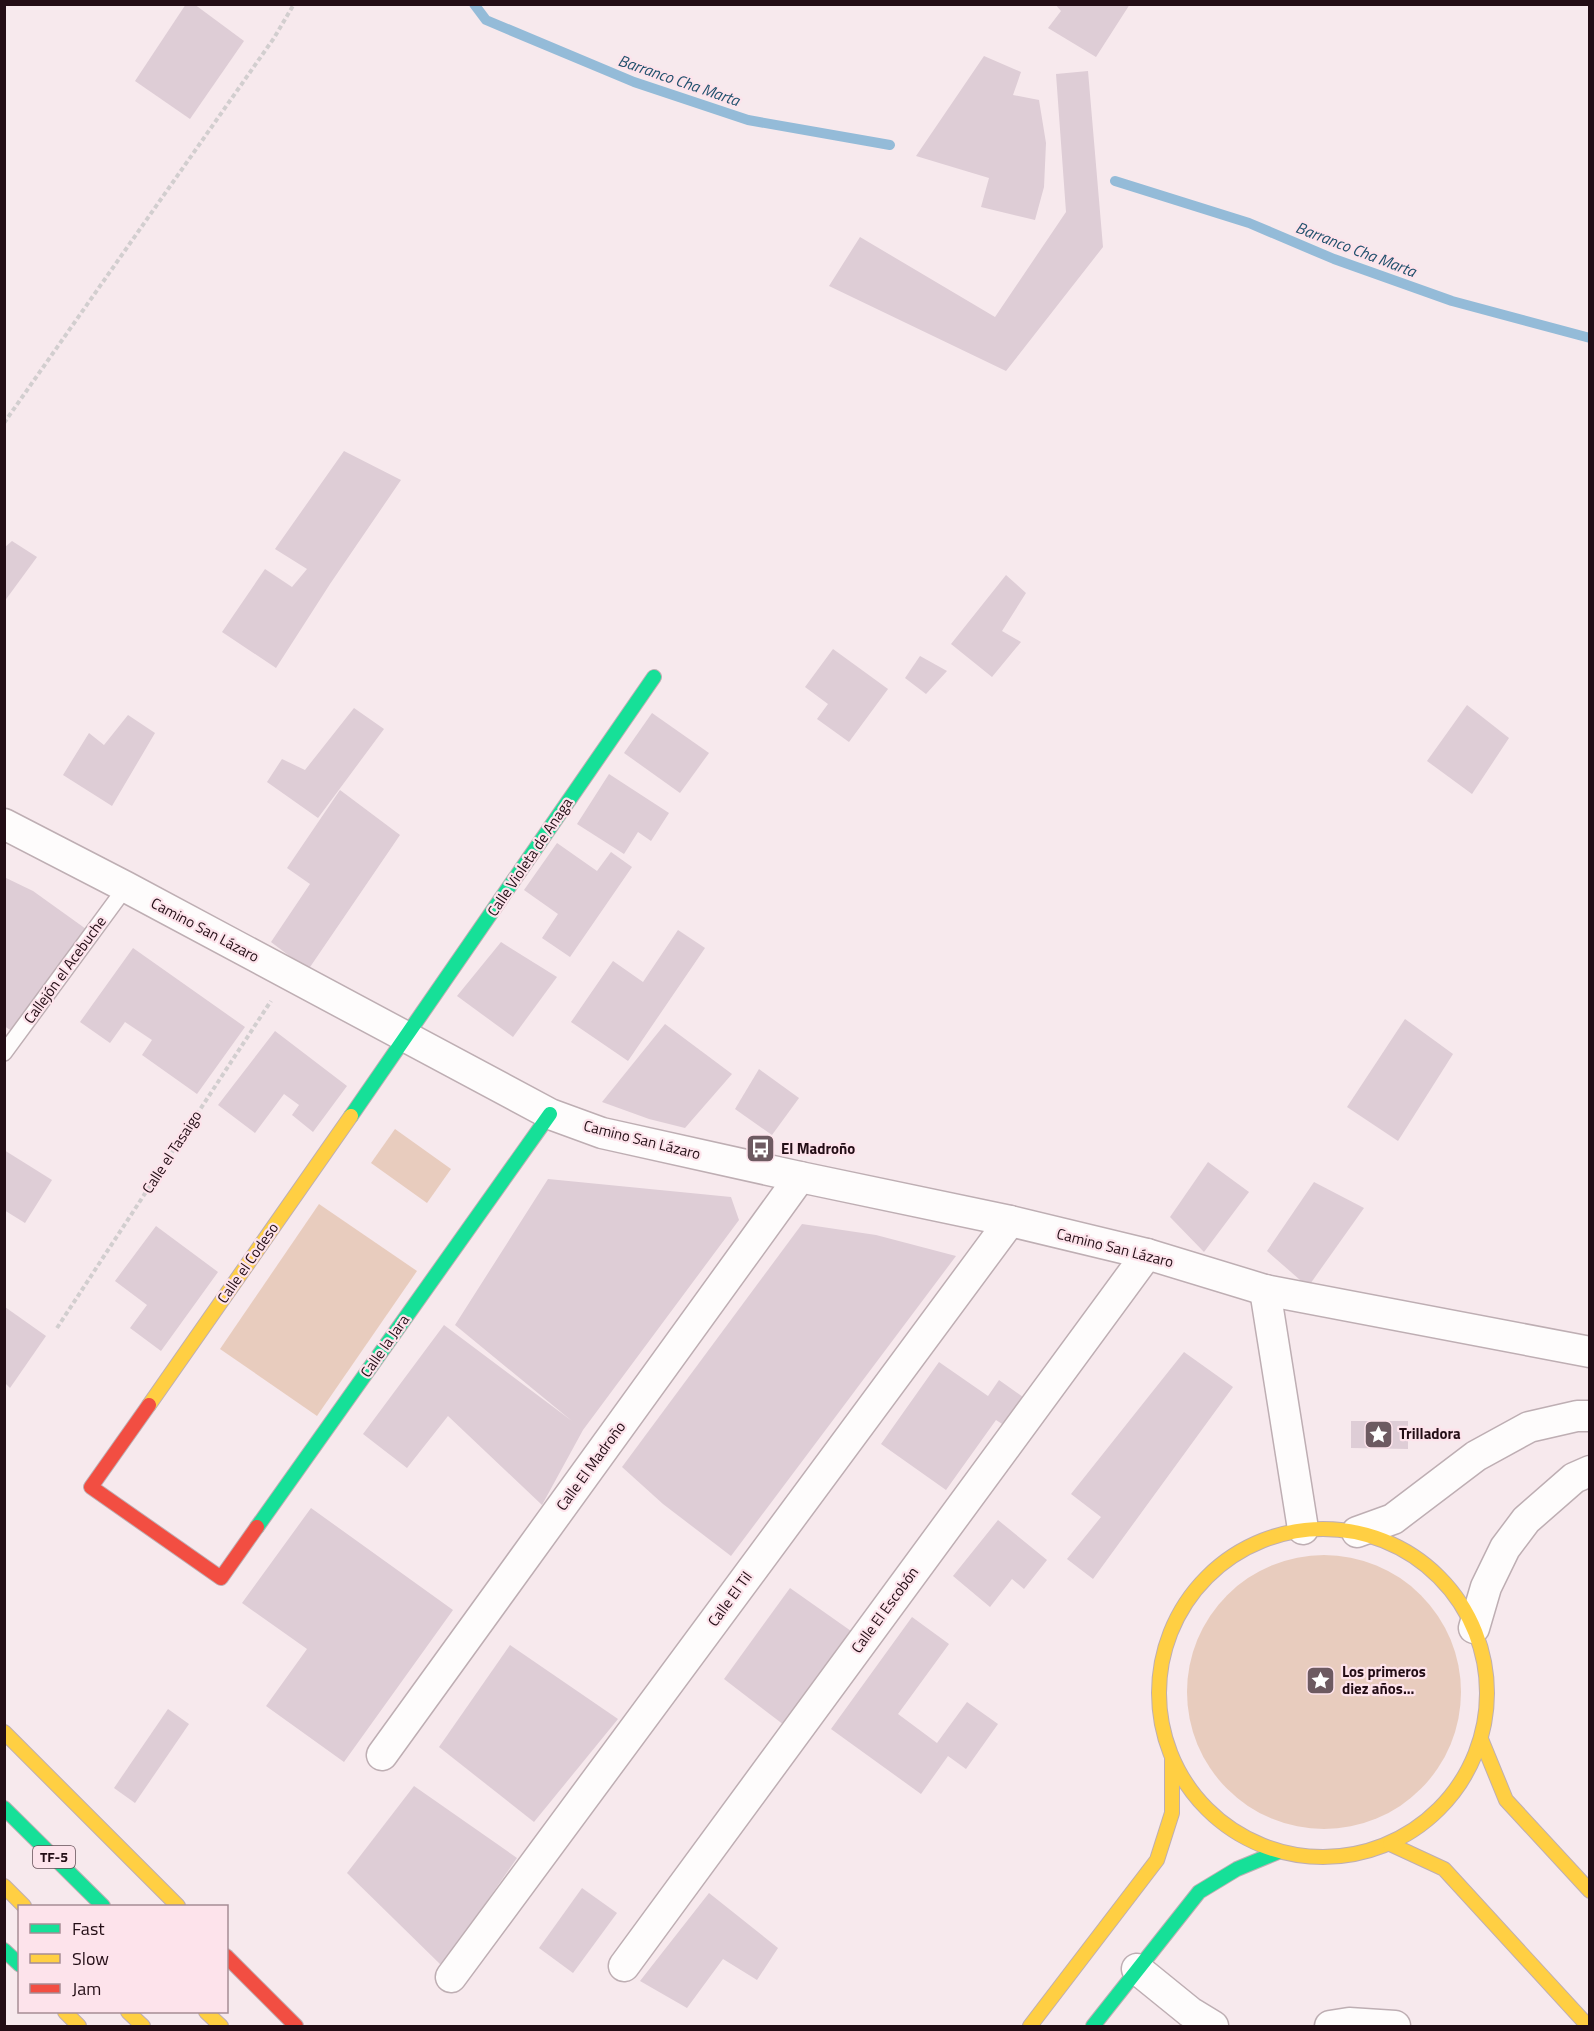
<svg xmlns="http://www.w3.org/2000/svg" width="1594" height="2031" font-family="'Titillium Web',sans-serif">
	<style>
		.green { fill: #e8ccbe }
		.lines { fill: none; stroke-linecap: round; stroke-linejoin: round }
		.stream { stroke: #94bbd8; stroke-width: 10 }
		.building { fill: #decdd6 }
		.lane-casing { stroke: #beaeb3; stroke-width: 18 }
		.street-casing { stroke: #beaeb3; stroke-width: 33 }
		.fast-casing { stroke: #beaeb3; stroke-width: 16 }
		.slow-casing { stroke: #beaeb3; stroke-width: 16 }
		.jam-casing { stroke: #beaeb3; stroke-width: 16 }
		.path { stroke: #d2cecf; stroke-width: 4; stroke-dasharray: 4.5 3; stroke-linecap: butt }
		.lane { stroke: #fefcfc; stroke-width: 15 }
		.street { stroke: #fefcfc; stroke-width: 30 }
		.fast { stroke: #16e098; stroke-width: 14 }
		.slow { stroke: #ffcf43; stroke-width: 14 }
		.jam { stroke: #f24e42; stroke-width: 14 }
		.labels { text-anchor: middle; stroke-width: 4.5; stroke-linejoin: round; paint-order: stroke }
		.shield { fill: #fde3eb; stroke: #644d55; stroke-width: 1.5 }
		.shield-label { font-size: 14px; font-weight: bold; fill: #230d15 }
		.street-label { font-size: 15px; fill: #230d15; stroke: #fde3eb }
		.poi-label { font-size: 15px; font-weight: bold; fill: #230d15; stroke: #fde3eb; text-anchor: start }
		.water-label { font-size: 16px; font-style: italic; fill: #21516d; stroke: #fde3eb }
	</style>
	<rect width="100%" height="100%" fill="#f7e9ed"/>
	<g class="green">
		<path d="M 395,1129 L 451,1169 L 427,1203 L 371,1163 Z"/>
		<path d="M 319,1204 L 417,1271 L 317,1416 L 220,1349 Z"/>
		<circle cx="1324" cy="1692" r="137"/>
	</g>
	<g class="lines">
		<g class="stream">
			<path d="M 474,4 L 486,20 L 634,82 L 748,120 L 890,145"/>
			<path d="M 1115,181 L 1249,223 L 1334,259 L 1452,301 L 1590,338"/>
		</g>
	</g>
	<g class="building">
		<path d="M 186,4 L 194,4 L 244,41 L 190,119 L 135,81 Z"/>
		<path d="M 1055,4 L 1130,4 L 1096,57 L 1048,28 L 1061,11 Z"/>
		<path d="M 984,56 L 1021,72 L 1013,95 L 1039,100 L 1046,143 L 1044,187 L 1035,220 L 981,207 L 989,178 L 916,156 Z"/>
		<path d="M 1088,71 L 1103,247 L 1006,371 L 829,286 L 860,237 L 995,317 L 1066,212 L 1056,74 Z"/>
		<path d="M 344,451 L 401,480 L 330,584 L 276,668 L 222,632 L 265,569 L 292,587 L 307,569 L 275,549 Z"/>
		<path d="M 12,541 L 37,557 L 4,602 L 4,548 Z"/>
		<path d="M 1006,575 L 1026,593 L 1002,631 L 1021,642 L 992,677 L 951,644 Z"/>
		<path d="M 833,649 L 888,689 L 849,742 L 817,719 L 828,704 L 805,687 Z"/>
		<path d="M 920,656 L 947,671 L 926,694 L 905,678 Z"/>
		<path d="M 1467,705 L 1509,738 L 1472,794 L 1427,761 Z"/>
		<path d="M 354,708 L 384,729 L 318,818 L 267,782 L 282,759 L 305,770 Z"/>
		<path d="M 652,713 L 709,753 L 680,793 L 624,753 Z"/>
		<path d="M 128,715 L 155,733 L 112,806 L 63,775 L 89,733 L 104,745 Z"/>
		<path d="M 609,774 L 669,813 L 651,841 L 638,832 L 624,854 L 577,824 Z"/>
		<path d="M 340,790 L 400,835 L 308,970 L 271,942 L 310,884 L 287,868 Z"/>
		<path d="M 557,843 L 597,871 L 611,852 L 632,867 L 570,957 L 542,938 L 558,914 L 524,890 Z"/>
		<path d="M 4,877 L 33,891 L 86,929 L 12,1031 L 4,1026 Z"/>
		<path d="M 678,930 L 705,948 L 628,1061 L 571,1022 L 613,961 L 643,982 Z"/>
		<path d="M 501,942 L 557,977 L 513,1037 L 457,996 Z"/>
		<path d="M 133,948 L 245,1027 L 197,1094 L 142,1055 L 152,1040 L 125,1022 L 110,1043 L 80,1022 Z"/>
		<path d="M 1405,1019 L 1453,1054 L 1398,1141 L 1347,1107 Z"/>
		<path d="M 665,1024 L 732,1074 L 685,1128 L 649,1119 L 602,1102 Z"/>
		<path d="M 275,1031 L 347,1086 L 313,1132 L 292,1115 L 299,1105 L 284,1094 L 255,1133 L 218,1105 Z"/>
		<path d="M 759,1069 L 799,1098 L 772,1135 L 735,1109 Z"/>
		<path d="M 4,1150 L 52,1180 L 25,1223 L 4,1210 Z"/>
		<path d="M 1208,1162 L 1249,1192 L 1204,1252 L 1170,1217 Z"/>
		<path d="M 548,1179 L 731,1197 L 739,1220 L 583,1430 L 542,1505 L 448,1416 L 407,1468 L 363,1434 L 444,1325 L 572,1421 L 455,1325 Z"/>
		<path d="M 1314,1182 L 1364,1208 L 1308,1287 L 1267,1251 Z"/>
		<path d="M 802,1224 L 876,1235 L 956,1256 L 731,1556 L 663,1504 L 622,1467 Z"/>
		<path d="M 156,1226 L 218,1272 L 161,1351 L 130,1328 L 147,1305 L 115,1281 Z"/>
		<path d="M 5,1307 L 46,1336 L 10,1388 L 5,1383 Z"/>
		<path d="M 1184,1352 L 1233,1387 L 1093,1579 L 1067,1559 L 1101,1517 L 1071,1494 Z"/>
		<path d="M 939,1362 L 988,1396 L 999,1380 L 1030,1402 L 1010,1429 L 996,1420 L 946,1490 L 881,1444 Z"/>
		<path d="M 1351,1421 L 1408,1421 L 1408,1449 L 1351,1448 Z"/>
		<path d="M 311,1508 L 453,1610 L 344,1762 L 266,1706 L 307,1649 L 242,1603 Z"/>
		<path d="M 998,1520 L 1047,1560 L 1024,1589 L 1012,1579 L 990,1607 L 953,1576 Z"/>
		<path d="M 790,1588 L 851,1631 L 784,1725 L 724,1679 Z"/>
		<path d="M 912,1617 L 949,1644 L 898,1714 L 937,1743 L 967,1702 L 998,1724 L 966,1769 L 948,1756 L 921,1794 L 831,1729 Z"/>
		<path d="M 510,1645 L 618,1719 L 534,1822 L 439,1747 Z"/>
		<path d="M 168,1709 L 189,1724 L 135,1803 L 114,1788 Z"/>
		<path d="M 414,1786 L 517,1858 L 442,1966 L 347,1873 Z"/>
		<path d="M 582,1888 L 617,1913 L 573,1973 L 539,1948 Z"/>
		<path d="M 709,1893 L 778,1948 L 757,1980 L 723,1959 L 687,2008 L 640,1981 Z"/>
	</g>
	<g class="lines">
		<defs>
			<path id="lane" d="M 4,1053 L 126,887"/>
			<g id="street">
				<path d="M 4,824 L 126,887 L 550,1114 L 602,1133 L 800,1177 L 1010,1221 L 1147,1254 L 1265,1290 L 1590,1352"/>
				<path d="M 1265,1290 L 1303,1529"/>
				<path d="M 1357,1532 L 1393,1519 L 1476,1456 L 1529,1427 L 1577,1416 L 1590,1416"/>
				<path d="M 1474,1628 L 1486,1587 L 1505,1548 L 1526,1520 L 1574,1478 L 1590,1471"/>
				<path d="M 382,1755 L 800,1177"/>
				<path d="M 624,1966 L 1147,1254"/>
				<path d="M 1137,1969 L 1190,2012 L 1213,2026"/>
				<path d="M 451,1977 L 1010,1221"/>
				<path d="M 1330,2026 L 1349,2023 L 1395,2026"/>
			</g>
			<g id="fast">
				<path d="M 351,1116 L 654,677"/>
				<path d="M 257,1527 L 550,1114"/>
				<path d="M 4,1808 L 103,1906"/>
				<path d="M 4,1950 L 20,1965"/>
				<path d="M 1093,2026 L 1199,1892 L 1237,1869 L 1278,1852"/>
			</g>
			<g id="slow">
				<path d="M 149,1405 L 351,1116"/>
				<circle cx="1323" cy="1693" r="164"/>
				<path d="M 4,1732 L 178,1906"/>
				<path d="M 1481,1739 L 1506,1800 L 1590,1891"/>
				<path d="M 1390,1844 L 1444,1869 L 1588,2026"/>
				<path d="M 4,1886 L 24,1906"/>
				<path d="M 65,2012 L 79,2026"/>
				<path d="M 128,2012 L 143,2026"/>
				<path d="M 206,2012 L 221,2026"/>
				<path d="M 1030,2026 L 1157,1860 L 1172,1813 L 1172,1760"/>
			</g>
			<g id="jam">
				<path d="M 149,1405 L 91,1487 L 221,1578 L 257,1527"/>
				<path d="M 226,1956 L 296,2026"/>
			</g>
		</defs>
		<use href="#lane" class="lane-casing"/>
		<use href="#street" class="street-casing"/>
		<use href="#fast" class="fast-casing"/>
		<use href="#slow" class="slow-casing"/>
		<use href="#jam" class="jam-casing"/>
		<g class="path">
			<path d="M 4,423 L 274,38 L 294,4"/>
			<path d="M 57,1328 L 271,1001"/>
		</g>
		<use href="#lane" class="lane"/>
		<use href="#street" class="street"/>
		<use href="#fast" class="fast"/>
		<use href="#slow" class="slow"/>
		<use href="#jam" class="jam"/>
	</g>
	<defs>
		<symbol id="bus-square" viewBox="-11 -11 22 22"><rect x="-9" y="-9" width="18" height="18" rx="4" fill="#6d5a61" stroke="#fde3eb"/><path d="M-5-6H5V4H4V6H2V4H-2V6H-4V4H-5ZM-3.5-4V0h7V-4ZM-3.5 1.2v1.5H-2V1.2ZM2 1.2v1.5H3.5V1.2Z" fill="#fff"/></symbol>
		<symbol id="sight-square" viewBox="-11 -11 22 22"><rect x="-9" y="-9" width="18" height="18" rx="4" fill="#6d5a61" stroke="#fde3eb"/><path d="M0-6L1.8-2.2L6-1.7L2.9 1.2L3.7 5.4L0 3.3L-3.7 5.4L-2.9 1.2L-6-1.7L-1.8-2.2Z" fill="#fff"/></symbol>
	</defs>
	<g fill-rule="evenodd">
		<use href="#bus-square" x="744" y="1132" width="33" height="33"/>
		<use href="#sight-square" x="1362" y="1418" width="33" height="33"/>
		<use href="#sight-square" x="1304" y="1664" width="33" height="33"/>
	</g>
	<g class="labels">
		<rect class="shield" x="33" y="1846" width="42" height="22" rx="4.5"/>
		<g class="shield-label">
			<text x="54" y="1862">TF-5</text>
		</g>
		<g class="street-label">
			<text transform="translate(530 857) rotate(-56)" y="5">Calle Violeta de Anaga</text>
			<text transform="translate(205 930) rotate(28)" y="5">Camino San Lázaro</text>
			<text transform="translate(65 970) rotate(-54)" y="5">Callejón el Acebuche</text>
			<text transform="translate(642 1140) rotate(14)" y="5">Camino San Lázaro</text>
			<text transform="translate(172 1152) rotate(-57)" y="5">Calle el Tasaigo</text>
			<text transform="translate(1115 1248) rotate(14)" y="5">Camino San Lázaro</text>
			<text transform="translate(248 1263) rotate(-55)" y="5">Calle el Codeso</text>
			<text transform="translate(385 1346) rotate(-55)" y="5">Calle la Jara</text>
			<text transform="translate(591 1466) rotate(-54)" y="5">Calle El Madroño</text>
			<text transform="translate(730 1599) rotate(-54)" y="5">Calle El Til</text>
			<text transform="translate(885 1610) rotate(-54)" y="5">Calle El Escobón</text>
		</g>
		<g class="poi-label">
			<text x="781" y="1154">El Madroño</text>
			<text x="1399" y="1439">Trilladora</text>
			<text x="1342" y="1677">Los primeros<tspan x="1342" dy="17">diez años...</tspan></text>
		</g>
		<g class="water-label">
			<text transform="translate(679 80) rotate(19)" y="6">Barranco Cha Marta</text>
			<text transform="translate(1356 249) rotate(21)" y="6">Barranco Cha Marta</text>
		</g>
	</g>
	<rect width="1594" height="2031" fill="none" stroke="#230d15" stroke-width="12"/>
	<rect x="18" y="1905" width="210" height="108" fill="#fde3eb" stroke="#a68d95" stroke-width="1.5"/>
	<rect x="30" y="1924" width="30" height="9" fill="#16e098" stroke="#a68d95" stroke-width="1.5"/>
	<text x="72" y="1935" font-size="18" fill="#230d15">Fast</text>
	<rect x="30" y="1954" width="30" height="9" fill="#ffcf43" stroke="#a68d95" stroke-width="1.5"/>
	<text x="72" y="1965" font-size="18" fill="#230d15">Slow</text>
	<rect x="30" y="1984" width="30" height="9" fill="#f24e42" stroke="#a68d95" stroke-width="1.5"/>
	<text x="72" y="1995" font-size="18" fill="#230d15">Jam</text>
</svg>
